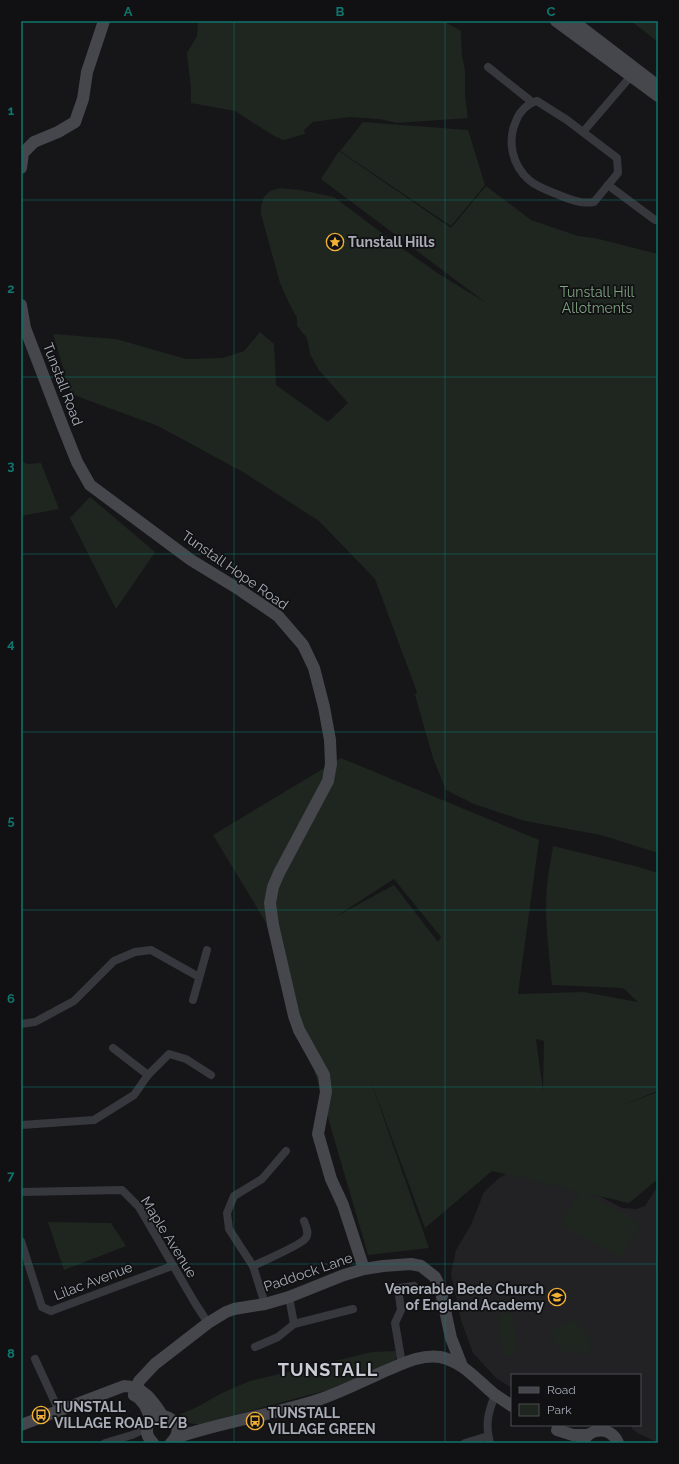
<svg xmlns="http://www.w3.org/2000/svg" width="679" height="1464" font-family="Raleway,sans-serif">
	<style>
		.built { fill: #222225 }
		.green { fill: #1e261f; fill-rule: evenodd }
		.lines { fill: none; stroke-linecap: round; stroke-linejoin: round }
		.street { stroke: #37383d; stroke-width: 8 }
		.secondary { stroke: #45474d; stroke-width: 12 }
		.grid { fill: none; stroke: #0f766e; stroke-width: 1; stroke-opacity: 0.55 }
		.labels { text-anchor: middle; stroke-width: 3.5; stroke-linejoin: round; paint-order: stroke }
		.poi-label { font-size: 14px; font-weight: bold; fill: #a8adb8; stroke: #111113; text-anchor: start }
		.park-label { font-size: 14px; fill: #7fa381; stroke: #111113 }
		.street-label { font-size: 14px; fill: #a8adb8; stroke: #111113 }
		.district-label { font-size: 18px; font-weight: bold; letter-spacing: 1px; fill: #c9ccd4; stroke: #111113 }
		.neatline { fill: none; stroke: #0f766e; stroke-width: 1.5 }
		.grid-label { font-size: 13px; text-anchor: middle; font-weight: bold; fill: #0f766e }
	</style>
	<rect width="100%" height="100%" fill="#161618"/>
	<path class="built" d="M 515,1169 L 590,1191 L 622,1208 L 637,1209 L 645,1206 L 658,1186 L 658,1443 L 636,1432 L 632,1429 L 631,1425 L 640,1425 L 640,1375 L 512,1375 L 512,1388 L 496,1378 L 473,1353 L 461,1320 L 451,1274 L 456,1250 L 471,1225 L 484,1192 L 499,1178 Z"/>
	<g class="green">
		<path d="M 198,21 L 443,21 L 461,31 L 462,56 L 465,71 L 465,95 L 468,118 L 397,123 L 379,119 L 349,117 L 313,122 L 304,130 L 305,134 L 284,140 L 274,136 L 235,111 L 191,103 L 191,89 L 187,53 L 197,36 Z"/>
		<path d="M 631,21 L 658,21 L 658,42 Z"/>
		<path d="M 363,122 L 468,130 L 485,185 L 451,226 L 340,151 Z"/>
		<path d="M 339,151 L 451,228 L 486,186 L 531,220 L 578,236 L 595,238 L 658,254 L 658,853 L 601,835 L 525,821 L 474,804 L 446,790 L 433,758 L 415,695 L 417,692 L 375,579 L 319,521 L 243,472 L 158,426 L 71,394 L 53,334 L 116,339 L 186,359 L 223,358 L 244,351 L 260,332 L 274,344 L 276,385 L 328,422 L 348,403 L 318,369 L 310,354 L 307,338 L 297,326 L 297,318 L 289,303 L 280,283 L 261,214 L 261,206 L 264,197 L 270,191 L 280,188 L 300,190 L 334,197 L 403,249 L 439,274 L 485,302 L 321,179 Z"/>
		<path d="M 21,461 L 27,464 L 41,463 L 59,509 L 21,516 Z"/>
		<path d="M 90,497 L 155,552 L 116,609 L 70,518 Z"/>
		<path d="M 341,758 L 539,840 L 518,994 L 584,992 L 638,1002 L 623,988 L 552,985 C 549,952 544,919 547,886 C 548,873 551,860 553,846 L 635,866 L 658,873 L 658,1091 L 620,1106 L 658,1092 L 658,1179 L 629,1203 L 586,1193 L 641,1224 L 621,1258 L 561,1225 L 579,1192 L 492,1171 L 425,1228 L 369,1076 L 429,1248 L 368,1255 L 276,939 L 213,835 ZM 394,879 L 441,937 L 438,942 L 394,885 L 335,917 ZM 536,1039 L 544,1041 L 543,1091 Z"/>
		<path d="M 48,1222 L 111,1223 L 126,1246 L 64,1270 Z"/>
		<path d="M 511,1312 L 518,1353 L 504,1356 L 497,1315 Z"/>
		<path d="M 573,1321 L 577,1322 L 592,1343 C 590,1366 541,1350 554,1328 L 567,1322 Z"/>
		<path d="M 397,1351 L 397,1357 L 394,1362 L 328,1390 L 201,1424 C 192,1425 185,1422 179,1415 L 199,1406 L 222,1393 L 250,1381 L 372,1352 Z"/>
	</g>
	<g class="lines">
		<g class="street">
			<path d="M 488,67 L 532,102"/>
			<path d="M 537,101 L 567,120 L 617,158 L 618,173 L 594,202 C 581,204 571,200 559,195 C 549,191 537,187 529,180 C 512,165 507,141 516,121 C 519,112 528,103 537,101 Z"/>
			<path d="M 583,132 L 631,76"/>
			<path d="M 608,185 L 655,220 L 658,220"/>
			<path d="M 193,1000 L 207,950"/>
			<path d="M 21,1024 L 35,1022 L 74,1001 L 114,961 L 135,952 L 151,950 L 199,977"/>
			<path d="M 113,1048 L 148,1075"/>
			<path d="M 21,1125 L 94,1120 L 134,1095 L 148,1075 L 169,1054 L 186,1059 L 211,1075"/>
			<path d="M 21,1192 L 122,1190 L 139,1207 L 195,1303 L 208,1323"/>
			<path d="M 21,1241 L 42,1307 L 51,1311 L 172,1266"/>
			<path d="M 253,1266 C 263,1261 299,1246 305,1239 C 310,1234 306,1226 304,1221"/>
			<path d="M 265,1304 L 253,1266 L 229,1229 L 227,1213 L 234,1196 L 262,1179 L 286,1151"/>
			<path d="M 294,1324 L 353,1309"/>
			<path d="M 255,1347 L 278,1337 L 294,1324 L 289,1297"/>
			<path d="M 35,1359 L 59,1411"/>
			<path d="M 402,1364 L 395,1323 L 401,1310 L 398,1288 L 414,1286"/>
			<path d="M 105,1443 L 132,1435 L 147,1428"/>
			<path d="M 465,1443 L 488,1436"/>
			<path d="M 490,1443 C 485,1423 488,1413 495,1395"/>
		</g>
		<g class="secondary">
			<path d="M 556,21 L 658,96"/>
			<path d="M 573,21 L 658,86"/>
			<path d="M 21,168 L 23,153 L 34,142 L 58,132 L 75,122 L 83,99 L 87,72 L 104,21"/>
			<path d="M 21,305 L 25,328 L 63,427 L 77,462 L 90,485 L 191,560 L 240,590 L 278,616 L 303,645 L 314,668 L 324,707 L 330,740 L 331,764 L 328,781 L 279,873 L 273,887 L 270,903 L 273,925 L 294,1016 L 299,1030 L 324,1075 L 326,1092 L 318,1134 L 331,1179 L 343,1205 L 364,1269"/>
			<path d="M 134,1395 L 139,1381 L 155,1364 L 208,1323 L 226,1312 L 234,1309 L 265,1304 L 289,1297 L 344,1275 L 364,1269 L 383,1266 L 411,1264 L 421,1266 L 435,1277 L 440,1287 L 451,1338 L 462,1366"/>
			<path d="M 134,1395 C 144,1400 147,1409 151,1420"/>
			<path d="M 21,1425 L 124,1386 C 143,1386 153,1401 162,1415"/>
			<path d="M 557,1430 L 573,1435 L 587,1435"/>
			<path d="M 175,1438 C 222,1422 271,1415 318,1400 C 341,1392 363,1381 385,1371 C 402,1364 421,1354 440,1357 C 462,1361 478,1381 494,1394 C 500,1398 506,1402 512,1406"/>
			<path d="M 153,1443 C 149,1439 146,1435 147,1429 C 149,1401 194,1422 171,1443"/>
			<path d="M 582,1443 C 590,1427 611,1426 618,1443"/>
		</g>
	</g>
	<path class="grid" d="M 234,21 L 234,1443M 445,21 L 445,1443M 21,200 L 658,200M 21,377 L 658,377M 21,554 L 658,554M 21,732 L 658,732M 21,910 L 658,910M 21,1087 L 658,1087M 21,1264 L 658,1264"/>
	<defs>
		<symbol id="sight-ring" viewBox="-11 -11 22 22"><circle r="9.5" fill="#111113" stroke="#f2b134" stroke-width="1.5"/><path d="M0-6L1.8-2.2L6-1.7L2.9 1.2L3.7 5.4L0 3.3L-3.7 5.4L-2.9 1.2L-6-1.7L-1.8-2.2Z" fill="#f2b134"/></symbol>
		<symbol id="school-ring" viewBox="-11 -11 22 22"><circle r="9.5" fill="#111113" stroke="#f2b134" stroke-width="1.5"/><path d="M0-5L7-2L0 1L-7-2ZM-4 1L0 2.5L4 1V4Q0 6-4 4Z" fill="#f2b134"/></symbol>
		<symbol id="bus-ring" viewBox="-11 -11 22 22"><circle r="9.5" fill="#111113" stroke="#f2b134" stroke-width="1.5"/><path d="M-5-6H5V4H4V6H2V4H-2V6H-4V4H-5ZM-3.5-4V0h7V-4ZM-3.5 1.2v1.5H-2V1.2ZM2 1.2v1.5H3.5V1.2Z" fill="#f2b134"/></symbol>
	</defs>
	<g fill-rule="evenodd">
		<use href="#sight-ring" x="325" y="232" width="20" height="20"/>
		<use href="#school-ring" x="547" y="1287" width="20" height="20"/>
		<use href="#bus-ring" x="31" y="1405" width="20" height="20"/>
		<use href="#bus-ring" x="245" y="1411" width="20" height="20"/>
	</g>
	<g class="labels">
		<g class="poi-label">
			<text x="348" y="247">Tunstall Hills</text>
			<text x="544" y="1294" text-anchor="end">Venerable Bede Church<tspan x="544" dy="16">of England Academy</tspan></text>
			<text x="54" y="1412">TUNSTALL<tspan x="54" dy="16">VILLAGE ROAD-E/B</tspan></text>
			<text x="268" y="1418">TUNSTALL<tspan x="268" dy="16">VILLAGE GREEN</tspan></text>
		</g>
		<g class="park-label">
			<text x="597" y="297">Tunstall Hill<tspan x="597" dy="16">Allotments</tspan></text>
		</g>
		<g class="street-label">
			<text transform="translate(63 384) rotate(69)" y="5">Tunstall Road</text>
			<text transform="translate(235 570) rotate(35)" y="5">Tunstall Hope Road</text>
			<text transform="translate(169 1237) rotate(58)" y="5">Maple Avenue</text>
			<text transform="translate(308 1272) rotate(-19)" y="5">Paddock Lane</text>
			<text transform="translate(93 1281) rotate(-21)" y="5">Lilac Avenue</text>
		</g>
		<g class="district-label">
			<text x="328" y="1376">TUNSTALL</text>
		</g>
	</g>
	<rect width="679" height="1464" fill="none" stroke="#111113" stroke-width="44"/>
	<rect x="511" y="1374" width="130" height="52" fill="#111113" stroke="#4d4f55"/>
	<rect x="519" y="1387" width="20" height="6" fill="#45474d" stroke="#4d4f55"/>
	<text x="547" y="1394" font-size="12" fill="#a8adb8">Road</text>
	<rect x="519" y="1404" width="20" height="12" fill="#1e261f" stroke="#4d4f55"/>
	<text x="547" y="1414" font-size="12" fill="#a8adb8">Park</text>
	<rect x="22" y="22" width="635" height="1420" class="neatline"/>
	<g class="grid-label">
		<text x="128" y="16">A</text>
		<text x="340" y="16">B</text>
		<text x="551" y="16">C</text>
		<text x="11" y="115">1</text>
		<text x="11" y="293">2</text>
		<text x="11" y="470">3</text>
		<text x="11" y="648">4</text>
		<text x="11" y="825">5</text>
		<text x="11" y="1003">6</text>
		<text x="11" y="1180">7</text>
		<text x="11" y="1358">8</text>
	</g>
</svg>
